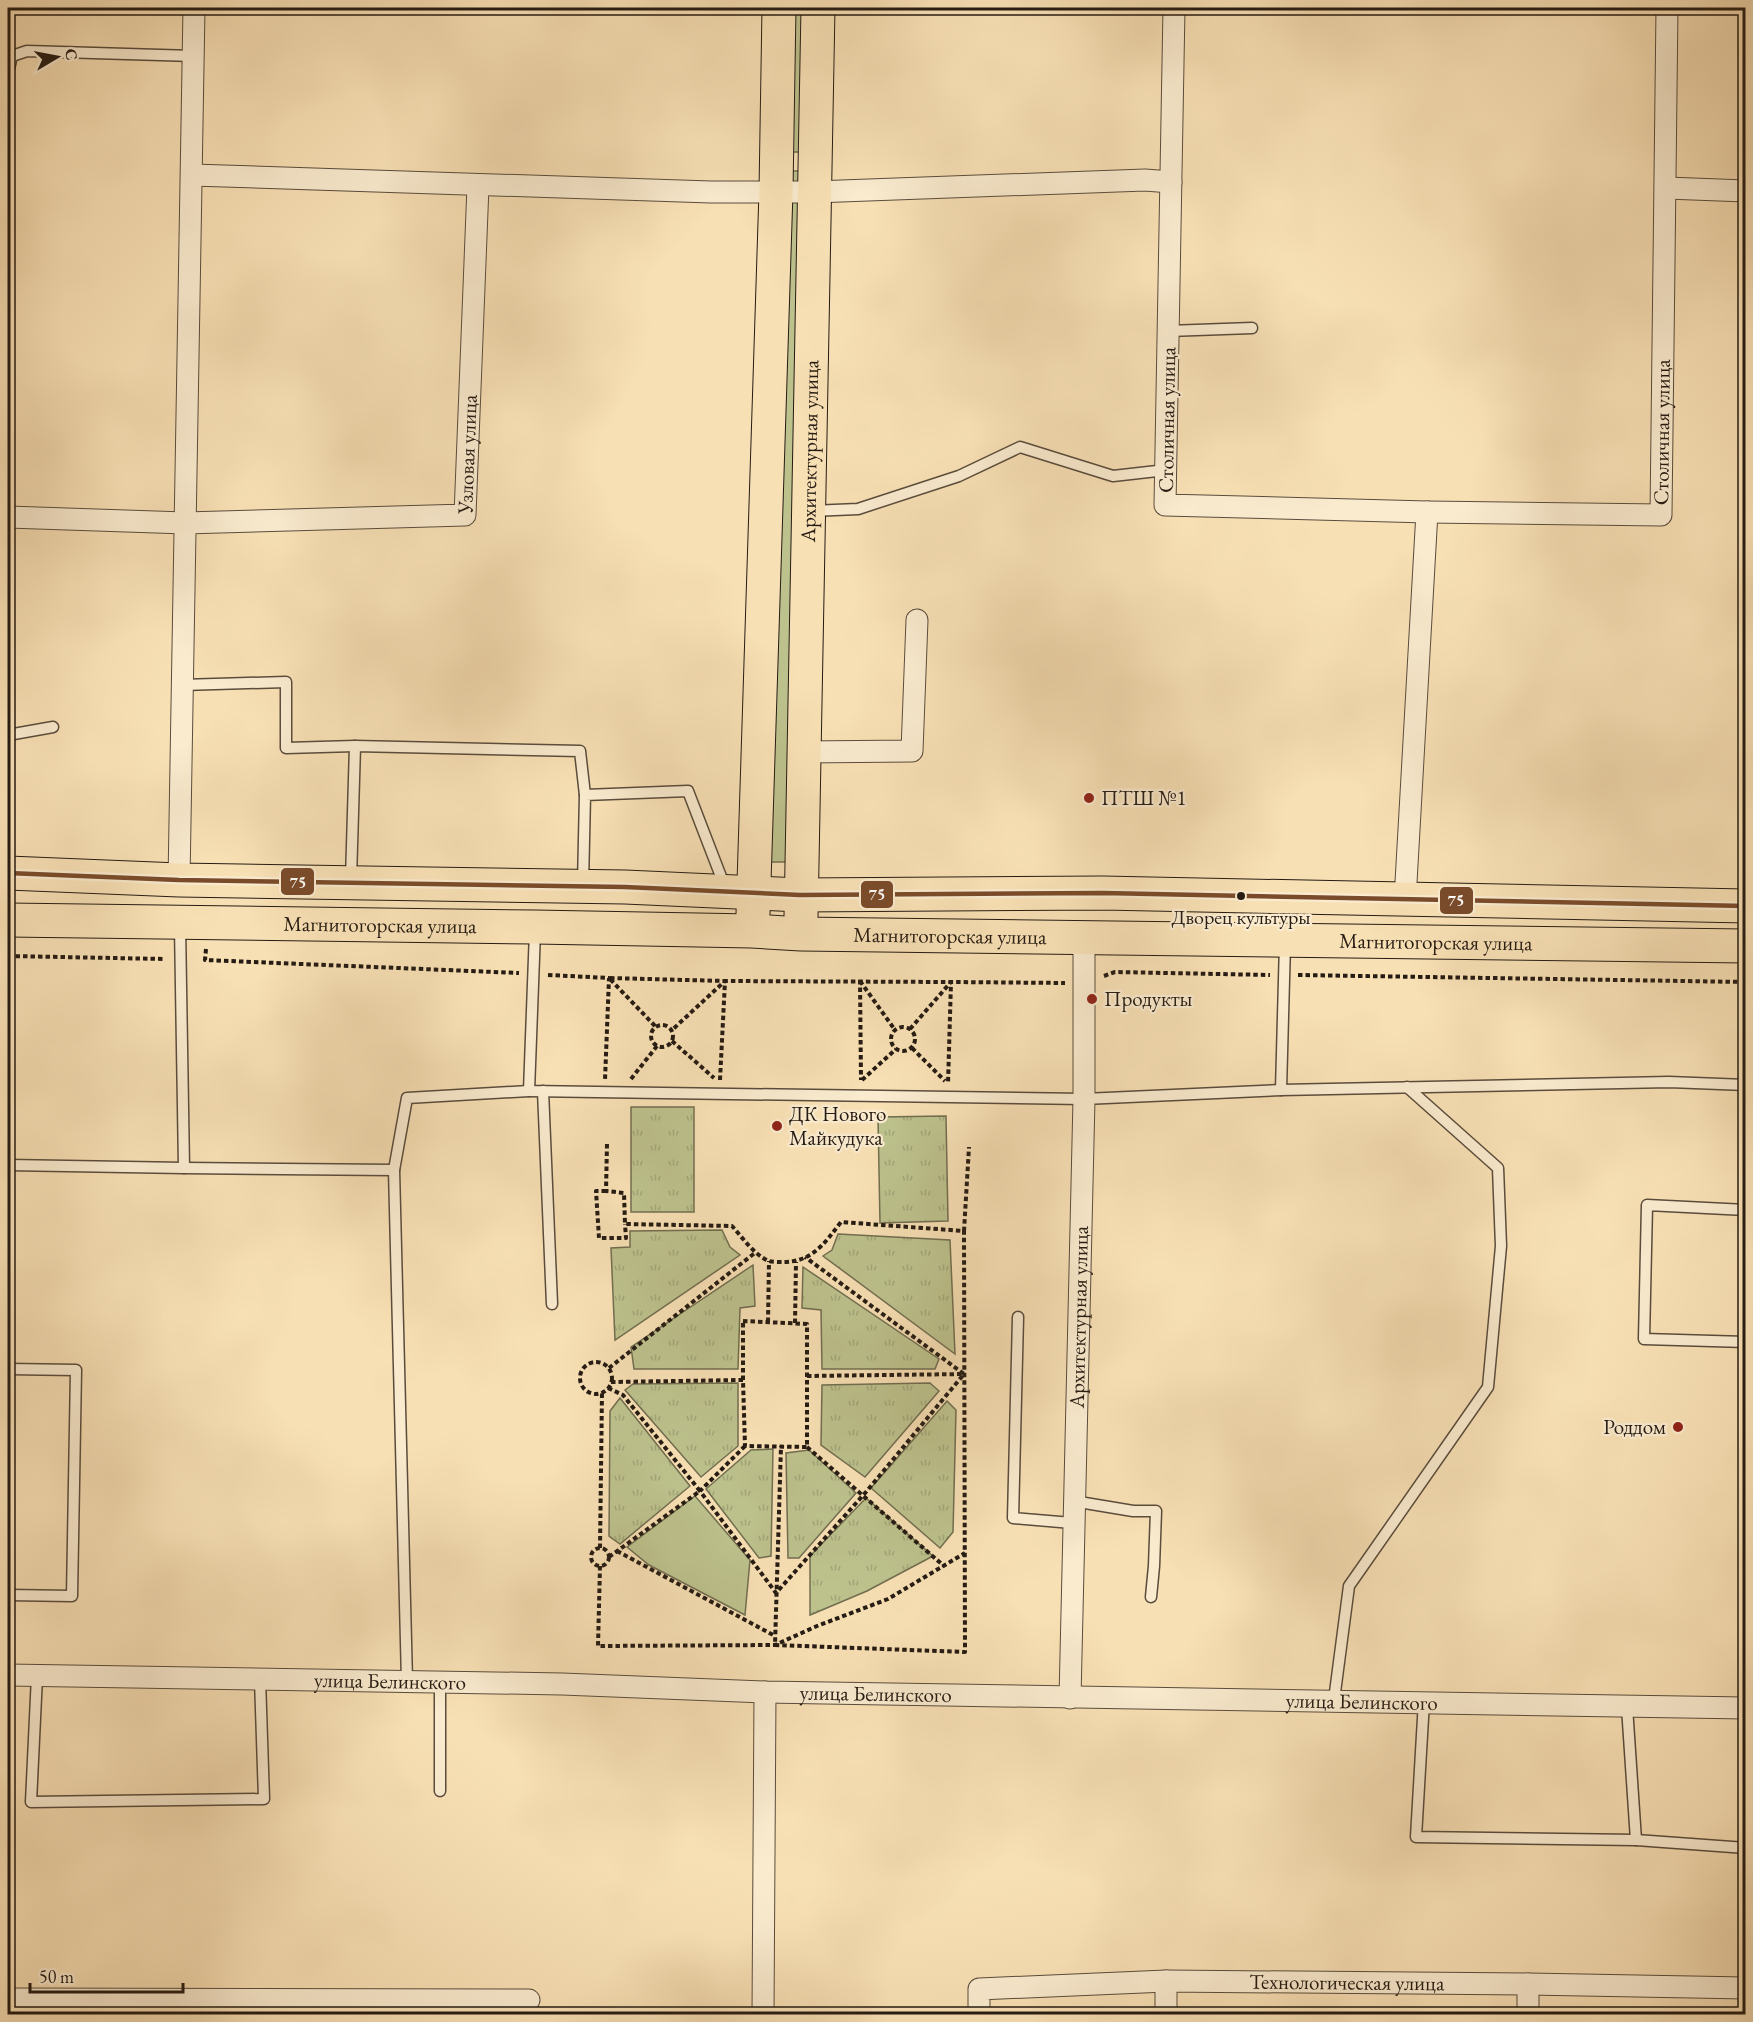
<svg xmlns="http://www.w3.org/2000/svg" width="1753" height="2022" font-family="'EB Garamond',serif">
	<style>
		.grass { fill: url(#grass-tufts); stroke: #716e50; stroke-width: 1.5 }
		.park { fill: #bdc28d; stroke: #716e50; stroke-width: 1.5 }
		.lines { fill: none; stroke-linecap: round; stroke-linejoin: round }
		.service-casing { stroke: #5a4c3c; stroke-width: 13 }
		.minor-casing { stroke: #5a4c3c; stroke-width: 23 }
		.primary-casing { stroke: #251b13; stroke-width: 35 }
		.path { stroke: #251b13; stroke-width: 4; stroke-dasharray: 4.5 3; stroke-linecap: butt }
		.service { stroke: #faebcf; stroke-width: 10 }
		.minor { stroke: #faebcf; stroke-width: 21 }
		.primary { stroke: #f8e0b5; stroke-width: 33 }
		.bus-1-casing { stroke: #faebcf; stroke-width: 9 }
		.bus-1 { stroke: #7a4b2a; stroke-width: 4.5 }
		.poi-dot { fill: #8f2418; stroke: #faebcf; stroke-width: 2 }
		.bus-dot { fill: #251b13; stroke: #faebcf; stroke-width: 2 }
		.labels { text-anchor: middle; stroke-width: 4.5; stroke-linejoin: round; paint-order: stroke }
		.bus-label { font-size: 20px; fill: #251b13; stroke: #faebcf }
		.street-label { font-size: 21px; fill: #251b13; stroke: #faebcf }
		.poi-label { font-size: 21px; fill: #251b13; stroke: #faebcf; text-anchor: start }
		.line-badge { stroke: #faebcf; stroke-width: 2 }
		.badge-label { font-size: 16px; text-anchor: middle; font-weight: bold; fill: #fff }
	</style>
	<defs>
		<pattern id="grass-tufts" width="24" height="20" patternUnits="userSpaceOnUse" patternTransform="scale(1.5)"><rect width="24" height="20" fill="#bdc28d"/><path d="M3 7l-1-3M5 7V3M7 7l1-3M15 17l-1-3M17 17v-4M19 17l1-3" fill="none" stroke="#a2a679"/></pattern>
	</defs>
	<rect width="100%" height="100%" fill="#f8e0b5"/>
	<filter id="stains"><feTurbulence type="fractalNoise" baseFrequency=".00333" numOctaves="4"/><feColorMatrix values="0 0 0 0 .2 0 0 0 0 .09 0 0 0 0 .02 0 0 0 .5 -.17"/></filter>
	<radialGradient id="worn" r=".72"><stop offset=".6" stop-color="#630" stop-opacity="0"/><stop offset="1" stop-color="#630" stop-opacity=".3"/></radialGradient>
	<g class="grass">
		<rect x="631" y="1107" width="63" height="105"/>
		<path d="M 946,1116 L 948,1221 L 880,1223 L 878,1117 Z"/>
		<path d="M 722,1230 L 730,1247 L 740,1255 L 615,1340 L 611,1248 L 630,1247 L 630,1231 Z"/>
		<path d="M 838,1234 L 950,1240 L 955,1354 L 823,1256 L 832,1250 Z"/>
		<path d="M 753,1265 L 755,1306 L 740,1308 L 738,1369 L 634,1369 L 631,1347 Z"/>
		<path d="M 803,1267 L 939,1359 L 935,1369 L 822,1369 L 821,1310 L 802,1308 Z"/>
		<path d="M 738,1383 L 738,1446 L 701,1477 L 625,1390 L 633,1384 Z"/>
		<path d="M 930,1383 L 939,1391 L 865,1477 L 821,1445 L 822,1385 Z"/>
		<path d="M 620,1398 L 690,1486 L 620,1544 L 609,1536 L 610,1411 Z"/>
		<path d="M 947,1401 L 956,1410 L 953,1532 L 940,1548 L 871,1488 Z"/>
		<path d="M 773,1449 L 771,1556 L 759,1558 L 706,1489 L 751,1450 Z"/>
		<path d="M 809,1450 L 856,1493 L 799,1558 L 788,1558 L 786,1453 Z"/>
		<path d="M 866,1498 L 933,1556 L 867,1591 L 810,1615 L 810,1556 Z"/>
	</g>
	<g class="park">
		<path d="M 784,8 L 807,8 L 804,152 L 783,152 Z"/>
		<path d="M 780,171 L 807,171 L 792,862 L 763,862 Z"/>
		<path d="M 695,1496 L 750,1560 L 745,1615 L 649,1565 L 627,1547 Z"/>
	</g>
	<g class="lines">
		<defs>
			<g id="service">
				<path d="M 8,73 L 12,56 L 27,51 L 194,56"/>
				<path d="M 1168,331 L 1252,328"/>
				<path d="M 811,511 L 858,509 L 959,476 L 1020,447 L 1113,476 L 1166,470"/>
				<path d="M 182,685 L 286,682 L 286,748 L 355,746"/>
				<path d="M 8,735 L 53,727"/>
				<path d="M 351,879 L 355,746 L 580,751 L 585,795"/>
				<path d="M 583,884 L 585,795 L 688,791 L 725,887"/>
				<path d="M 535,931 L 529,1091 L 1084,1099 L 1281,1090"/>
				<path d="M 1285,943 L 1281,1090 L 1669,1082 L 1746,1085"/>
				<path d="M 543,1091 L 552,1304"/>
				<path d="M 8,1165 L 184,1168 L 180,926"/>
				<path d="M 184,1168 L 394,1170 L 407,1681"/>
				<path d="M 394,1170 L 407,1098 L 529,1091"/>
				<path d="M 1746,1210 L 1647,1205 L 1644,1339 L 1746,1342"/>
				<path d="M 1018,1317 L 1013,1518 L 1072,1523"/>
				<path d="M 8,1369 L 76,1370 L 72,1596 L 8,1595"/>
				<path d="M 1073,1501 L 1133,1511 L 1156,1511 L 1154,1566 L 1151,1597"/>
				<path d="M 37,1676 L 31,1802 L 264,1799 L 260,1679"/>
				<path d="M 1334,1700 L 1349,1586 L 1488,1387 L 1501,1246 L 1498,1168 L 1407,1087"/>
				<path d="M 1424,1701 L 1416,1837 L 1636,1840 L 1627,1707"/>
				<path d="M 440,1791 L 440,1682"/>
				<path d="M 1636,1840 L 1746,1848"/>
			</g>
			<g id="minor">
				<path id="s1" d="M 1174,8 L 1165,505 L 1427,512 L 1661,515 L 1667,8"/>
				<path d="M 192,175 L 711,192 L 814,192 L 1145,180 L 1171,182"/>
				<path d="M 1666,188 L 1746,191"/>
				<path id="s2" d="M 8,517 L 185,523 L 465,515 L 478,186"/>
				<path d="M 803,752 L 912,751 L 917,620"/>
				<path d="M 179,880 L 194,8"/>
				<path d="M 1405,900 L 1427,512"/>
				<path id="s3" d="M 8,1675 L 562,1684 L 765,1692 L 1746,1708"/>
				<path id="s4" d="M 1070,1698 L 1084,1099 L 1084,937"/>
				<path d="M 1166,1981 L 1166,2014"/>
				<path d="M 1528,1984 L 1528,2014"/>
				<path d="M 8,1999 L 529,2000"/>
				<path d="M 763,2014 L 765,1692"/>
				<path id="s5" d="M 979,2014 L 979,1989 L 1166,1981 L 1528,1984 L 1746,1988"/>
			</g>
			<g id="primary">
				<path d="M 8,873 L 179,880 L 625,887 L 800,895 L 1103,893 L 1746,906"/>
				<path d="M 753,914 L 776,191 L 779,8"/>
				<path id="s6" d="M 801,917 L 818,8"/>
				<path id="s7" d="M 8,920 L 535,927 L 752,931 L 801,934 L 1746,946"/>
			</g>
		</defs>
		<use href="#service" class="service-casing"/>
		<use href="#minor" class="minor-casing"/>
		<use href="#primary" class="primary-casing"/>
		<g class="path">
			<path d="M 206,949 L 205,960 L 519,973"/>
			<path d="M 8,956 L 165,959"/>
			<path d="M 548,975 L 609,978 L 605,1080"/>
			<path d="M 1298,975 L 1746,982"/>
			<path d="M 1104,976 L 1115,972 L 1270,975"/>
			<path d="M 860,980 L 861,1080"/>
			<path d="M 860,981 L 895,1030"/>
			<circle cx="662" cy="1036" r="11"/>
			<path d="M 655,1026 L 609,978 L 725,981 L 672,1030"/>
			<circle cx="903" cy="1039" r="12"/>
			<path d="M 910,1029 L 951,982 L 1065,983"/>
			<path d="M 672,1041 L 714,1078"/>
			<path d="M 912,1048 L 945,1081"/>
			<path d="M 631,1079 L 657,1046"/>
			<path d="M 720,1080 L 725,981 L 951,982 L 948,1084"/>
			<path d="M 862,1080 L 896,1049"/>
			<path d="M 607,1144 L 606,1191 L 624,1193 L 625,1224 L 732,1226 C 742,1237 754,1255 769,1261 C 772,1262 779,1262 783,1262 C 812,1262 824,1244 841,1222 L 964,1231 L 965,1652 L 775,1645 L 781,1446"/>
			<path d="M 606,1191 L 596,1191 L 599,1238 L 626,1238 L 625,1224"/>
			<path d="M 964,1231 L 969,1147"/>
			<path d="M 743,1321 L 807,1324 L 807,1447 L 745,1446 L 743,1380 Z"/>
			<path d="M 768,1322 L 769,1261"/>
			<path d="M 795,1323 L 796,1262"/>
			<circle cx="596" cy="1378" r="16"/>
			<path d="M 609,1368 L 756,1252"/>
			<path d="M 807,1376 L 964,1374"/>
			<path d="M 611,1382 L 743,1380"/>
			<path d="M 608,1388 L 623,1395 L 700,1491 L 609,1557"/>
			<path d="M 745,1446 L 700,1491 L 776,1593 L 866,1492 L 964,1374 L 805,1257"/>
			<path d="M 807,1447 L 944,1566"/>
			<path d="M 600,1548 L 602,1392"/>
			<circle cx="600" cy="1557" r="9"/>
			<path d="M 617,1551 L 775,1636"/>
			<path d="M 600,1566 L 598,1646 L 775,1645 L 817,1626 L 888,1599 L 965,1553"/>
		</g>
		<use href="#service" class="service"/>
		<use href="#minor" class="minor"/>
		<use href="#primary" class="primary"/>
		<defs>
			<path id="bus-1" d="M 8,873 L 179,880 L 625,887 L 800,895 L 1103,893 L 1746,906"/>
		</defs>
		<use href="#bus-1" class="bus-1-casing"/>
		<use href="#bus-1" class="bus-1"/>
	</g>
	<g class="poi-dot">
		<circle cx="1089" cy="798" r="6"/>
		<circle cx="1092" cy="999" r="6"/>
		<circle cx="777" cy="1126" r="6"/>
		<circle cx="1678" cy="1427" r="6"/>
	</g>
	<circle class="bus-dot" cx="1241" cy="896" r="5"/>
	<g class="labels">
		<g class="bus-label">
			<text x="1241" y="924">Дворец культуры</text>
		</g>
		<g class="street-label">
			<text transform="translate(1167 420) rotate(-89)" y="7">Столичная улица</text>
			<text dy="7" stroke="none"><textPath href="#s1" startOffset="1076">Столичная улица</textPath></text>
			<text dy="7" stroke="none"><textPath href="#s2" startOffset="518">Узловая улица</textPath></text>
			<text dy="7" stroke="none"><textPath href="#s6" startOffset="466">Архитектурная улица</textPath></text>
			<text dy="7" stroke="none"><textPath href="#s7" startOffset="372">Магнитогорская улица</textPath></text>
			<text dy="7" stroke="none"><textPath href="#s7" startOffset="942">Магнитогорская улица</textPath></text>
			<text dy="7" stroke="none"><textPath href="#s7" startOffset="1428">Магнитогорская улица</textPath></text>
			<text dy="7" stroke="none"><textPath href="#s4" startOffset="381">Архитектурная улица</textPath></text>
			<text dy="7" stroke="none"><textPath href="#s3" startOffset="382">улица Белинского</textPath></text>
			<text dy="7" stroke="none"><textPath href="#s3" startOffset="868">улица Белинского</textPath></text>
			<text dy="7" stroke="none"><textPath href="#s3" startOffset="1354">улица Белинского</textPath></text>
			<text dy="7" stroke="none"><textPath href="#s5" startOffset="393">Технологическая улица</textPath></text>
		</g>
		<g class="poi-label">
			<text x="1101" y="805">ПТШ №1</text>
			<text x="1104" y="1006">Продукты</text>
			<text x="789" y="1121">ДК Нового<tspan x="789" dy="24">Майкудука</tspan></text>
			<text x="1666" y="1434" text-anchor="end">Роддом</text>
		</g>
	</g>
	<g class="line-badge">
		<rect x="280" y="867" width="35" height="29" rx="6" fill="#7a4b2a"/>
		<rect x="860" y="880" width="34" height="29" rx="6" fill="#7a4b2a"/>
		<rect x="1439" y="886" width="35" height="29" rx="6" fill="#7a4b2a"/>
	</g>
	<g class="badge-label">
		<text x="298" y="888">75</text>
		<text x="877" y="900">75</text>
		<text x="1456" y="906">75</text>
	</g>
	<rect width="1753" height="2022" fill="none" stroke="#f8e0b5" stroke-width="30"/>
	<rect x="9" y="9" width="1735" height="2004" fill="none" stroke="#251b13" stroke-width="3"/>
	<rect x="15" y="15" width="1723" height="1992" fill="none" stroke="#251b13" stroke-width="1.5"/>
	<g transform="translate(57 57) rotate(80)" stroke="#faebcf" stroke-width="4.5" paint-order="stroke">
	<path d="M0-4.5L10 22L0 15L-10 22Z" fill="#251b13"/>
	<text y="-9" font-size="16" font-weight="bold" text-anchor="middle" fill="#251b13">С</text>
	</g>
	<path d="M30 1983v9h153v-9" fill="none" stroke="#251b13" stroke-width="3"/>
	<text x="39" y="1983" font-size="18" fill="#251b13" stroke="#faebcf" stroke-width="4.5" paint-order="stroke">50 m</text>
	<rect width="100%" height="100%" filter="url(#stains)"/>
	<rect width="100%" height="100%" fill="url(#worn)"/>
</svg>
